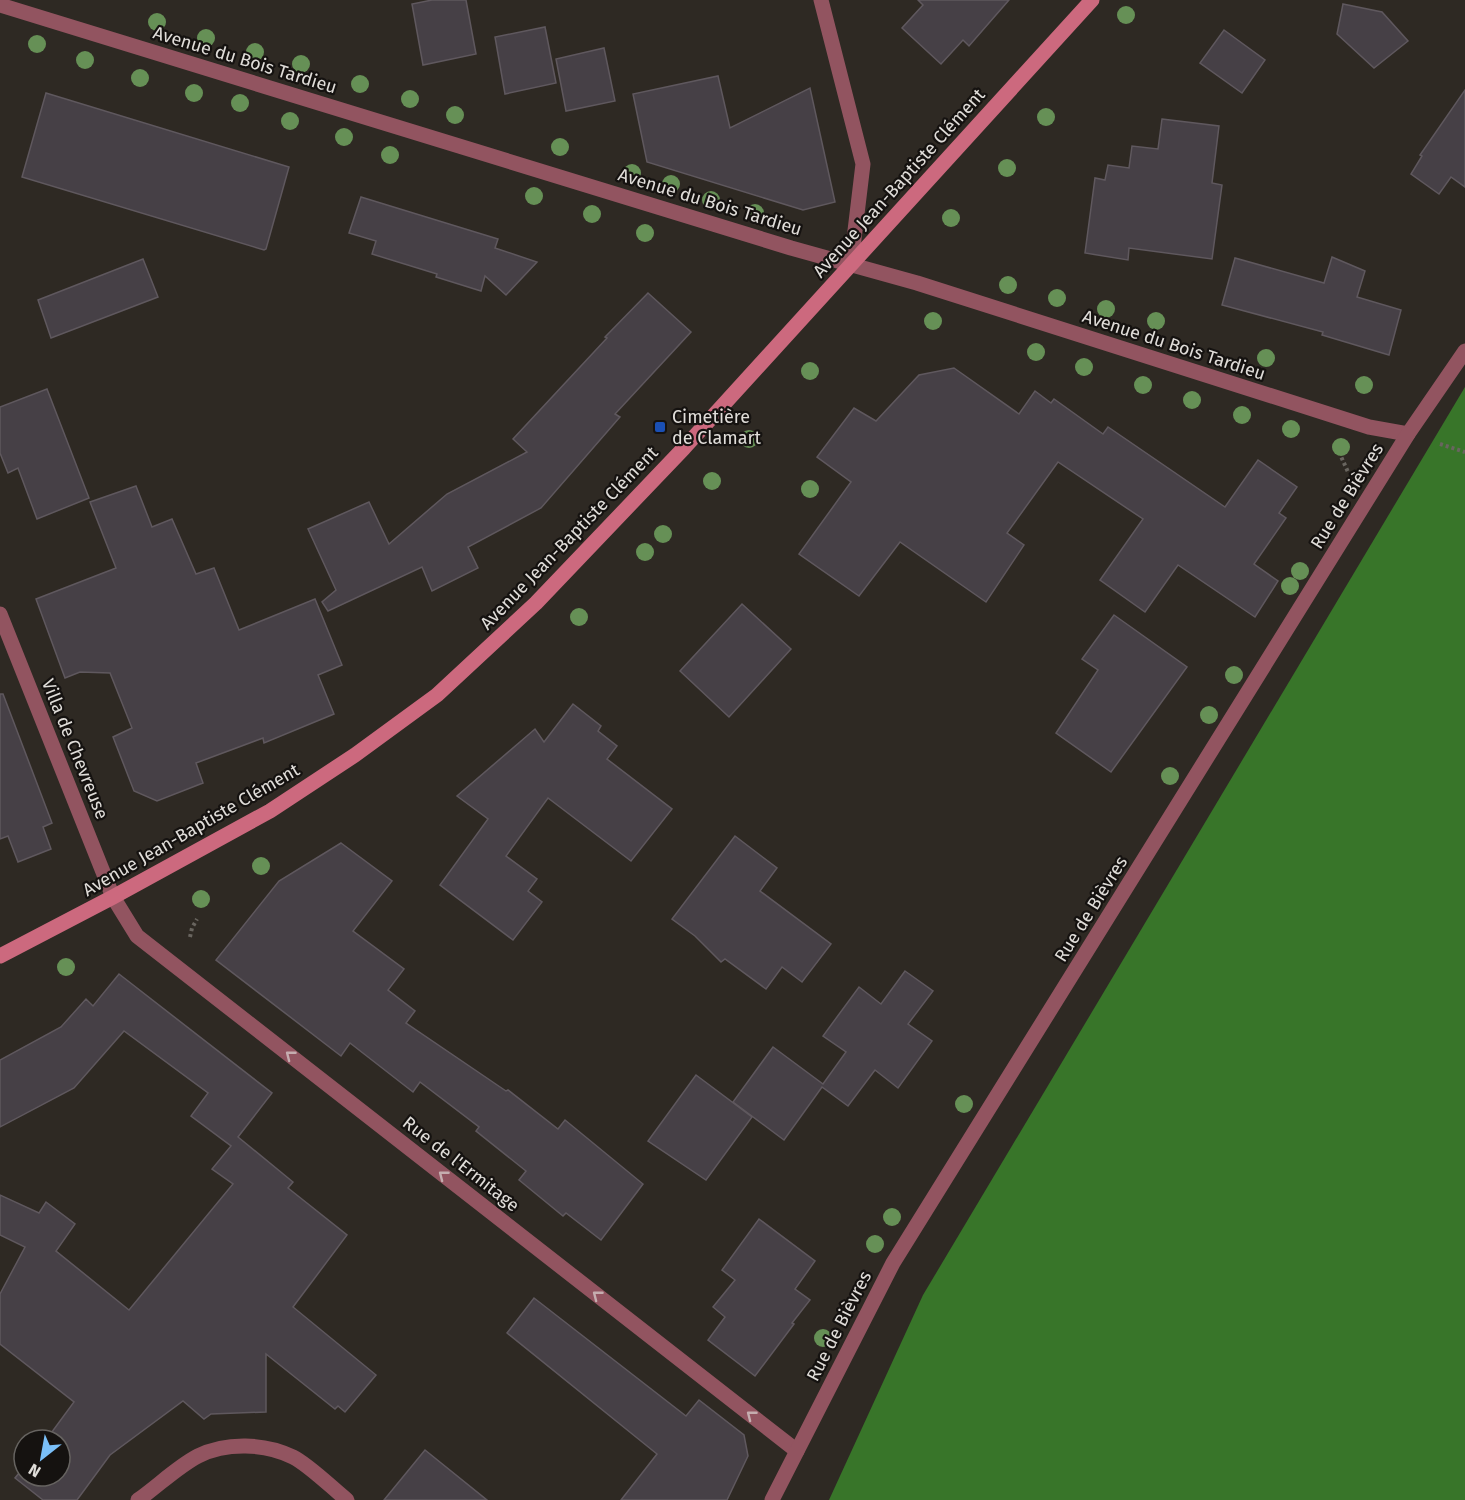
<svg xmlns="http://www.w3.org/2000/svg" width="1465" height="1500" font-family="'Fira Sans',sans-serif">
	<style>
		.forest { fill: #387529 }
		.building { fill: #464046; stroke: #5f585e; stroke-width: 1.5 }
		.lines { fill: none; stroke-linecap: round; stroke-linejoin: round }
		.path { stroke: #69655f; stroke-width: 4; stroke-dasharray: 3 3; stroke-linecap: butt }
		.street { stroke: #925460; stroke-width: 15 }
		.secondary { stroke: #cc697e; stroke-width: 15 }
		.tree { fill: #669056 }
		.oneway { stroke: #c5adaf }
		.transit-dot { fill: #1a4fb4; stroke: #151210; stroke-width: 2 }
		.labels { text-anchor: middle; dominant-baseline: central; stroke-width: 4.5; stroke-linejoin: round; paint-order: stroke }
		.street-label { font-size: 18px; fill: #e0ddd9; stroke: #151210 }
		.poi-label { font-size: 18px; fill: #e0ddd9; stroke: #151210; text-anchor: start }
	</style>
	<rect width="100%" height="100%" fill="#2e2923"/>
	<path class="forest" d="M1465 387V1500H829L923 1295Z"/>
	<g class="building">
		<path d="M432 0H466L476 54 423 65 412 4Z"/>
		<path d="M918 0H1009L969 46 963 40 941 64 902 28 923 5Z"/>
		<path d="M1343 4 1382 12 1408 41 1374 68 1337 34Z"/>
		<path d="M545 27 556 83 505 94 495 37Z"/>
		<path d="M1224 30 1265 60 1242 93 1200 63Z"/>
		<path d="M604 48 615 101 566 111 556 59Z"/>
		<path d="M718 76 730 128 810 88 835 202 803 210 647 162 633 94Z"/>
		<path d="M1465 90V187L1451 177 1439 194 1411 174 1422 156 1420 155Z"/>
		<path d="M46 93 289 167 266 249 264 250 22 177Z"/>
		<path d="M1162 119 1219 126 1212 183 1222 185 1212 259 1129 248 1128 260 1085 253 1095 178 1105 180 1108 165 1129 168 1132 146 1158 149Z"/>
		<path d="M361 197 498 239 495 248 537 262 506 295 485 276 481 291 436 277 437 274 372 254 376 241 349 233Z"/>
		<path d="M1332 257 1365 271 1357 297 1401 310 1389 355 1322 335 1323 332 1222 305 1235 258 1324 283Z"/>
		<path d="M143 259 158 297 51 338 38 300Z"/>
		<path d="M648 293 691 332 615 414 620 417 541 508 468 547 478 568 432 591 422 567 328 611 322 602 336 590 308 529 369 502 389 544 447 494 527 452 513 439 607 338 605 337Z"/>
		<path d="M954 368 1019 414 1035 391 1051 403 1054 399 1103 434 1108 427 1225 507 1258 460 1297 487 1279 513 1286 518 1254 564 1278 581 1255 617 1178 565 1145 612 1100 580 1143 519 1058 462 1007 533 1024 545 986 602 900 542 859 596 799 554 851 482 817 457 854 408 876 421 919 375Z"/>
		<path d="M47 389 89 498 37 519 18 468 8 473 0 453V407Z"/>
		<path d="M136 486 152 527 172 519 196 574 214 568 239 630 315 599 342 665 318 675 334 714 264 743 263 738 196 763 203 783 157 801 134 791 113 737 132 728 110 673 80 672 65 678 36 599 116 568 90 502Z"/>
		<path d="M742 604 791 649 729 717 680 671Z"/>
		<path d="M1114 615 1187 667 1111 772 1056 733 1098 670 1082 659Z"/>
		<path d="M0 694H3L52 823 43 827 51 849 18 862 8 836 0 839Z"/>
		<path d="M573 704 601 726 598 731 617 746 607 759 672 809 631 861 548 798 506 856 537 879 528 891 542 902 513 940 440 885 488 819 457 796 535 729 544 742Z"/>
		<path d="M735 836 777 868 760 891 831 944 802 982 782 967 766 989 725 959 721 962 695 936 672 919Z"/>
		<path d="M341 843 392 881 353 931 404 969 388 990 415 1011 406 1023 506 1091 508 1090 558 1129 565 1120 643 1184 601 1240 566 1213 563 1216 519 1180 526 1171 476 1131 479 1127 420 1082 413 1092 350 1043 341 1056 216 960 279 881Z"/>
		<path d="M905 971 933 991 908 1024 932 1041 898 1088 875 1070 848 1106 822 1087 784 1140 733 1102 773 1047 823 1084 846 1052 823 1036 859 987 881 1004Z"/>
		<path d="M119 974 272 1093 238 1137 293 1182 288 1188 347 1235 293 1307 376 1375 345 1412 338 1406 335 1409 266 1354V1412L211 1414 204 1419 183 1401 110 1455 77 1500H43L15 1478 24 1467V1476H60V1440H46L74 1402 0 1344V1294L25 1247 0 1235V1195L39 1213 46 1202 75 1224 56 1251 129 1310 233 1184 212 1169 231 1146 191 1116 208 1093 124 1031 74 1088 0 1127V1060L61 1027 86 999 93 1006Z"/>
		<path d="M696 1075 752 1117 706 1180 648 1141Z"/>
		<path d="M759 1219 815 1261 795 1289 810 1300 792 1323 794 1324 755 1376 708 1340 725 1317 713 1307 735 1280 722 1270Z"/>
		<path d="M534 1298 686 1416 699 1400 744 1435 748 1456 727 1500H621L657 1454 507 1333Z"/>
		<path d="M425 1450 487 1500H384Z"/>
	</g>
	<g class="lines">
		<g class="path">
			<path d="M1440 444 1465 452"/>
			<path d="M1339 452 1348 472"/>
			<path d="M190 937 192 928 197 919"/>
		</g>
		<g class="street">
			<path d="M821 0 863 164 851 264"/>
			<path d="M0 5 791 248 917 283 1369 427 1408 434"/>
			<path d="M0 614 113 897 137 936 797 1451"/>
			<path d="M138 1500C158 1486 177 1467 198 1456 226 1442 265 1443 293 1457 309 1465 332 1488 347 1500"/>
			<path d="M772 1500 893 1263 1408 434 1465 351"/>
		</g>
		<path class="secondary" d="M0 956 113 897 270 811 355 755 437 695 536 603 684 448 1092 0"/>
	</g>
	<g class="tree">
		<circle cx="1126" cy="15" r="9"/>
		<circle cx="157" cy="22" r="9"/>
		<circle cx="206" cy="38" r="9"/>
		<circle cx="37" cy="44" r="9"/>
		<circle cx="255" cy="52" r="9"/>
		<circle cx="85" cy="60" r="9"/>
		<circle cx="301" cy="64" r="9"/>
		<circle cx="140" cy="78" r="9"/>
		<circle cx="360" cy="84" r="9"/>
		<circle cx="194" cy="93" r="9"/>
		<circle cx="410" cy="99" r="9"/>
		<circle cx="240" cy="103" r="9"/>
		<circle cx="455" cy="115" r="9"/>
		<circle cx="1046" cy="117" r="9"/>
		<circle cx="290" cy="121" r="9"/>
		<circle cx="344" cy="137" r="9"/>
		<circle cx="560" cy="147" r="9"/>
		<circle cx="390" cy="155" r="9"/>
		<circle cx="1007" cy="168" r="9"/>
		<circle cx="632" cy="173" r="9"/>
		<circle cx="671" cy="184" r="9"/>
		<circle cx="534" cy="196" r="9"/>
		<circle cx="711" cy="200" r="9"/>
		<circle cx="755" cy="213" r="9"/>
		<circle cx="592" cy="214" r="9"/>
		<circle cx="951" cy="218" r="9"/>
		<circle cx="645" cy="233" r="9"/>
		<circle cx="1008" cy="285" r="9"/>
		<circle cx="1057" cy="298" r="9"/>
		<circle cx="1106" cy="309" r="9"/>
		<circle cx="933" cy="321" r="9"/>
		<circle cx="1156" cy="321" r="9"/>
		<circle cx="1036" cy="352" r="9"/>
		<circle cx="1266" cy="358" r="9"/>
		<circle cx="1084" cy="367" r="9"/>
		<circle cx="810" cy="371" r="9"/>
		<circle cx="1143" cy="385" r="9"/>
		<circle cx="1364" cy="385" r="9"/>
		<circle cx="1192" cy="400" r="9"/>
		<circle cx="1242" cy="415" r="9"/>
		<circle cx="1291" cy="429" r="9"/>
		<circle cx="749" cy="439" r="9"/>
		<circle cx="1341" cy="447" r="9"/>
		<circle cx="712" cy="481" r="9"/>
		<circle cx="810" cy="489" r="9"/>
		<circle cx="663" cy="534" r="9"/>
		<circle cx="645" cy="552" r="9"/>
		<circle cx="1300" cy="571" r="9"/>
		<circle cx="1290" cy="586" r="9"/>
		<circle cx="579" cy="617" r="9"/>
		<circle cx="1234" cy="675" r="9"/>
		<circle cx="1209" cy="715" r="9"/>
		<circle cx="1170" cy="776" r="9"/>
		<circle cx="261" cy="866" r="9"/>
		<circle cx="201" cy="899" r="9"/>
		<circle cx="66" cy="967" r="9"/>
		<circle cx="964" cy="1104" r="9"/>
		<circle cx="892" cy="1217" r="9"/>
		<circle cx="875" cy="1244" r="9"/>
		<circle cx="823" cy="1338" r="9"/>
	</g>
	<defs><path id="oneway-chevron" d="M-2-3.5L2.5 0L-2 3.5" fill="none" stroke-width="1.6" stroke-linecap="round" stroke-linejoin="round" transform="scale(1.5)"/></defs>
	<g class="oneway">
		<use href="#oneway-chevron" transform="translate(290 1055) rotate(-142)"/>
		<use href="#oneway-chevron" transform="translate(443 1175) rotate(-142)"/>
		<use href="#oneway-chevron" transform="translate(597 1295) rotate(-142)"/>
		<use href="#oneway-chevron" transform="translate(751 1415) rotate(-142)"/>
	</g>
	<rect class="transit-dot" x="654" y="421" width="12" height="12" rx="3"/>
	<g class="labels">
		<g class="street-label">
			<text transform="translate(245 60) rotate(17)">Avenue du Bois Tardieu</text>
			<text transform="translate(899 183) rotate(-48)">Avenue Jean-Baptiste Clément</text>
			<text transform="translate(710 202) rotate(17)">Avenue du Bois Tardieu</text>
			<text transform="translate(1174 345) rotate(18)">Avenue du Bois Tardieu</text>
			<text transform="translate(1347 496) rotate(-58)">Rue de Bièvres</text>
			<text transform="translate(569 538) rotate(-46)">Avenue Jean-Baptiste Clément</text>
			<text transform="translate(75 749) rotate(68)">Villa de Chevreuse</text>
			<text transform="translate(191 830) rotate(-30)">Avenue Jean-Baptiste Clément</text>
			<text transform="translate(1091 909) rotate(-58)">Rue de Bièvres</text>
			<text transform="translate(461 1164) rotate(38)">Rue de l'Ermitage</text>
			<text transform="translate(839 1326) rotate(-63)">Rue de Bièvres</text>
		</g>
		<g class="poi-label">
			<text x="672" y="417">Cimetière<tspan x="672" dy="21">de Clamart</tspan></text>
		</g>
	</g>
	<g transform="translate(42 1458) rotate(211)"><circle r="28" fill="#151210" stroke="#666360" stroke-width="1.5"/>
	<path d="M0-4.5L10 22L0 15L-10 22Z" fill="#7abff8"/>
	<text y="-9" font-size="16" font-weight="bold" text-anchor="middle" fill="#e0ddd9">N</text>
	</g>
</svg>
